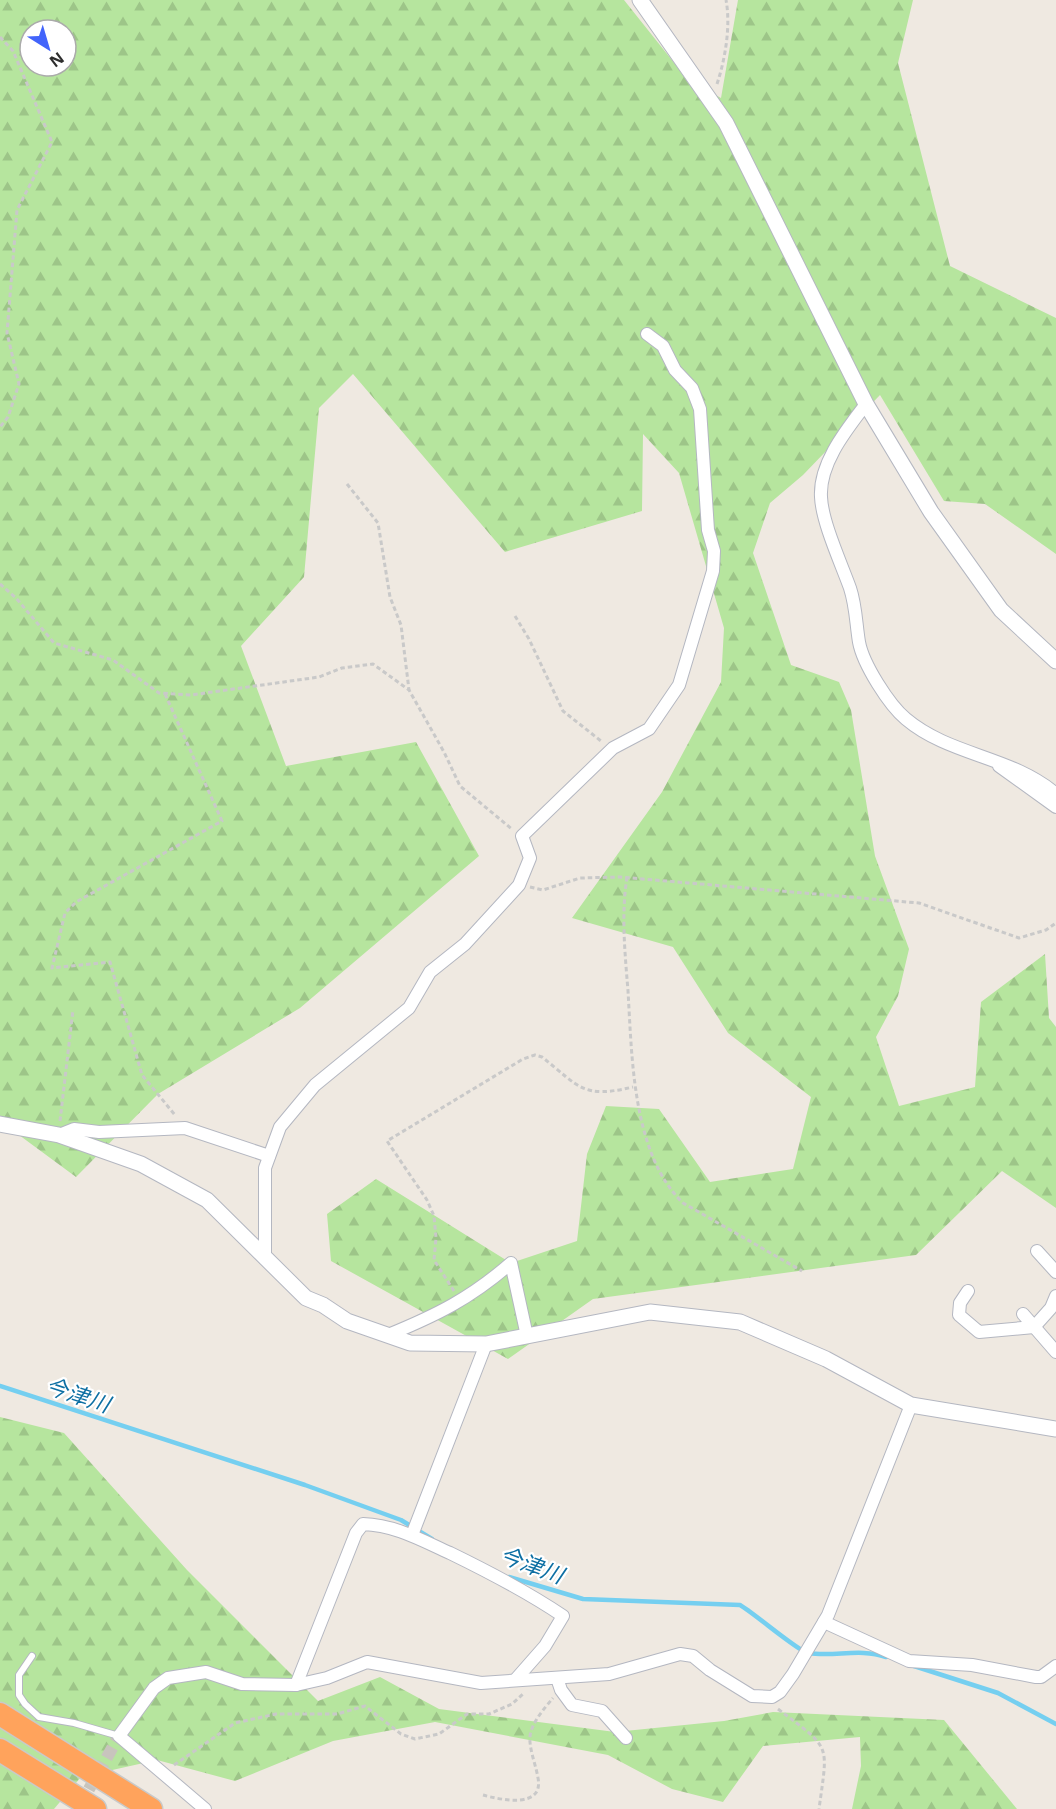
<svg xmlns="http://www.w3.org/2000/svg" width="1056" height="1809" font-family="'Open Sans','Noto Sans JP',sans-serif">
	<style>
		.forest { fill: url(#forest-firs); fill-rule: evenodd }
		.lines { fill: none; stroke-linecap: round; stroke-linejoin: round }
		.stream { stroke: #75cff0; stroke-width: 4.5 }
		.minor-tunnel { stroke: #c8c4bd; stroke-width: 12; stroke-dasharray: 12 6; stroke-linecap: butt }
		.service-casing { stroke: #b4b7c1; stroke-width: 8 }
		.minor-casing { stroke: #b4b7c1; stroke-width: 14 }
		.tertiary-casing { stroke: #b4b7c1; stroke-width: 17 }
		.motorway-casing { stroke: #c9c9c9; stroke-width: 25 }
		.path { stroke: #c9c9c9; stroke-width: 3; stroke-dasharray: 4.5 3; stroke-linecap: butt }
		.service { stroke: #fff; stroke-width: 6 }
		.minor { stroke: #fff; stroke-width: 12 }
		.tertiary { stroke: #fff; stroke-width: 15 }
		.motorway { stroke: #ffa35c; stroke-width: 22 }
		.labels { text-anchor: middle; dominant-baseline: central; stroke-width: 4.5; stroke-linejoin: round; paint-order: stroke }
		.water-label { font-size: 22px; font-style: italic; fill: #0d6fa3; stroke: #fff }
	</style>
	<defs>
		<pattern id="forest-firs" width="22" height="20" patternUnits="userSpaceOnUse" patternTransform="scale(1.5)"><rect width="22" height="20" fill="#b6e59e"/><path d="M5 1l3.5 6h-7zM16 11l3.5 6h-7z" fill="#9dc588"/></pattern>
	</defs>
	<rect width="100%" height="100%" fill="#efe9e1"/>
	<g class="forest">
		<path d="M0 0H624L687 79 721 98 738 0H913L898 63 950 266 1056 318V554L985 504 944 501 880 395 803 475 770 503 753 553 791 665 839 682 851 710 875 856 909 949 898 996 876 1037 899 1106 975 1087 981 1002 1045 954 1049 1018 1056 1027V1208L1002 1171 916 1255 593 1299 508 1359 331 1261 327 1214 376 1179 511 1263 577 1241 587 1154 606 1106 659 1109 710 1182 793 1169 811 1097 728 1033 673 947 572 918 662 792 721 682 724 628 679 473 643 434 642 511 505 552 353 374 319 408 304 577 241 646 286 766 416 742 479 856 300 1008 158 1094 76 1177 0 1121ZM30 30H66V66H30Z"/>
		<path d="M0 1417 64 1433 187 1570 318 1701 380 1677 439 1709 615 1732 724 1721 773 1712 944 1720 1017 1809H852L861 1766 860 1737 763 1746 723 1802 672 1789 608 1755 435 1722 333 1741 235 1781 157 1760 81 1777 54 1809H0Z"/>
	</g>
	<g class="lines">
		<g class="stream">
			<path d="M0 1386 305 1485 401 1520 432 1539"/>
			<path d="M509 1577 583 1599 740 1605C754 1613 799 1652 808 1653 835 1657 860 1648 886 1657"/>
			<path d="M914 1666 998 1693 1056 1724"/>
		</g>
		<path class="minor-tunnel" d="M80 1805 119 1736"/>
		<g class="service-casing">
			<path id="service" d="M32 1656 19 1675V1695L25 1704 39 1717 74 1723 119 1736"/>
		</g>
		<g class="minor-casing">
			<g id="minor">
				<path d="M866 404C847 429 819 463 821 497 822 522 841 563 850 588 856 606 856 624 859 642 863 664 889 705 906 719 950 756 1012 756 1056 794"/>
				<path d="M999 766 1056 807"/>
				<path d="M59 1135 74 1129 99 1132 185 1128 269 1156"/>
				<path d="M1037 1251 1056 1272"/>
				<path d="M265 1259V1168L280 1127 315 1085 409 1008 430 972 465 944 519 885 530 858 522 836 613 748 649 729 679 685 713 571 714 551 708 530 700 409 692 388 675 370 663 346 647 334"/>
				<path d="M968 1291 960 1303 959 1315 979 1332 1034 1327 1051 1308 1056 1296"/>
				<path d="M1023 1314 1056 1352"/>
				<path d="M388 1335C437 1315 471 1298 511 1263L527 1336"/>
				<path d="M412 1535 486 1344"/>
				<path d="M824 1622 909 1661 972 1665 1036 1677H1041L1056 1666"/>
				<path d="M557 1678 561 1690 572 1705 602 1711 626 1738"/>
				<path d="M296 1685 356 1533 363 1524C395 1525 421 1540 450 1553 489 1572 526 1591 563 1616L545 1646 516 1679"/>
				<path d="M205 1809 119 1736 154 1688 168 1678 206 1672 242 1684 296 1685 327 1678 367 1662 481 1683 609 1674 680 1654 693 1656 710 1670 752 1696 772 1697 780 1692 793 1674 828 1615 911 1405"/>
			</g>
		</g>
		<g class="tertiary-casing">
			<g id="tertiary">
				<path d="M640 0 726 123 866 404 931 512 1001 610 1056 661"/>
				<path d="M0 1124 59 1135 141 1164 207 1200 306 1298 323 1305 347 1321 410 1343 486 1344 650 1312 740 1322 826 1359 911 1405 1056 1429"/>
			</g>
		</g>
		<g class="motorway-casing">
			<g id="motorway">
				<path d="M0 1714 151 1809"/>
				<path d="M0 1750 95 1809"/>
			</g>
		</g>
		<g class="path">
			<path d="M0 37 13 51 52 142 17 210 7 333 19 384 8 417 0 427"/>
			<path d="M717 84C725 60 731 26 726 0"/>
			<path d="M347 484 378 523 390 597 401 625 409 690"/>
			<path d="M0 584 16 598 54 643 113 660 159 693 191 695 319 677 342 668 373 664 409 690 444 752 460 786 513 830"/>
			<path d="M515 616 529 639 563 711 601 741"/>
			<path d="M165 694 222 821 76 902 65 913 52 968 110 962 142 1075 175 1115"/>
			<path d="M627 877C621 915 625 953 628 991 632 1056 632 1154 683 1203L802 1271"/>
			<path d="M530 887 543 890 580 878 620 877 919 903 1019 938 1046 930 1056 923"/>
			<path d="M60 1121 73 1010"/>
			<path d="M454 1291 434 1260 436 1238 434 1216 427 1200 387 1141 523 1059 535 1055 542 1057C580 1087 582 1099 633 1087"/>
			<path d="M778 1709C832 1750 828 1742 819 1809"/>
			<path d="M174 1765 235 1723 276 1714H337L365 1706 401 1734 415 1739 439 1734 467 1714H489L512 1704 524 1693"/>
			<path d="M483 1795C501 1800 544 1809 538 1778 536 1766 531 1754 530 1742 528 1726 544 1709 553 1698"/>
		</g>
		<use href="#service" class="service"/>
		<use href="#minor" class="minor"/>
		<use href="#tertiary" class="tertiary"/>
		<use href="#motorway" class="motorway"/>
	</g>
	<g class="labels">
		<g class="water-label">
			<text transform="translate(78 1394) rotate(18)">今津川</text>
			<text transform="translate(532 1564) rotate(20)">今津川</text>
		</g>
	</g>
	<g transform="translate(48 48) rotate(143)"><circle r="28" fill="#ffffff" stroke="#ababab" stroke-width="1.5"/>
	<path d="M0-4.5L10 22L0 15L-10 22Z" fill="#4264fb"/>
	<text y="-9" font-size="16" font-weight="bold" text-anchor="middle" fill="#2e2e2e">N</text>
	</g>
</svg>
